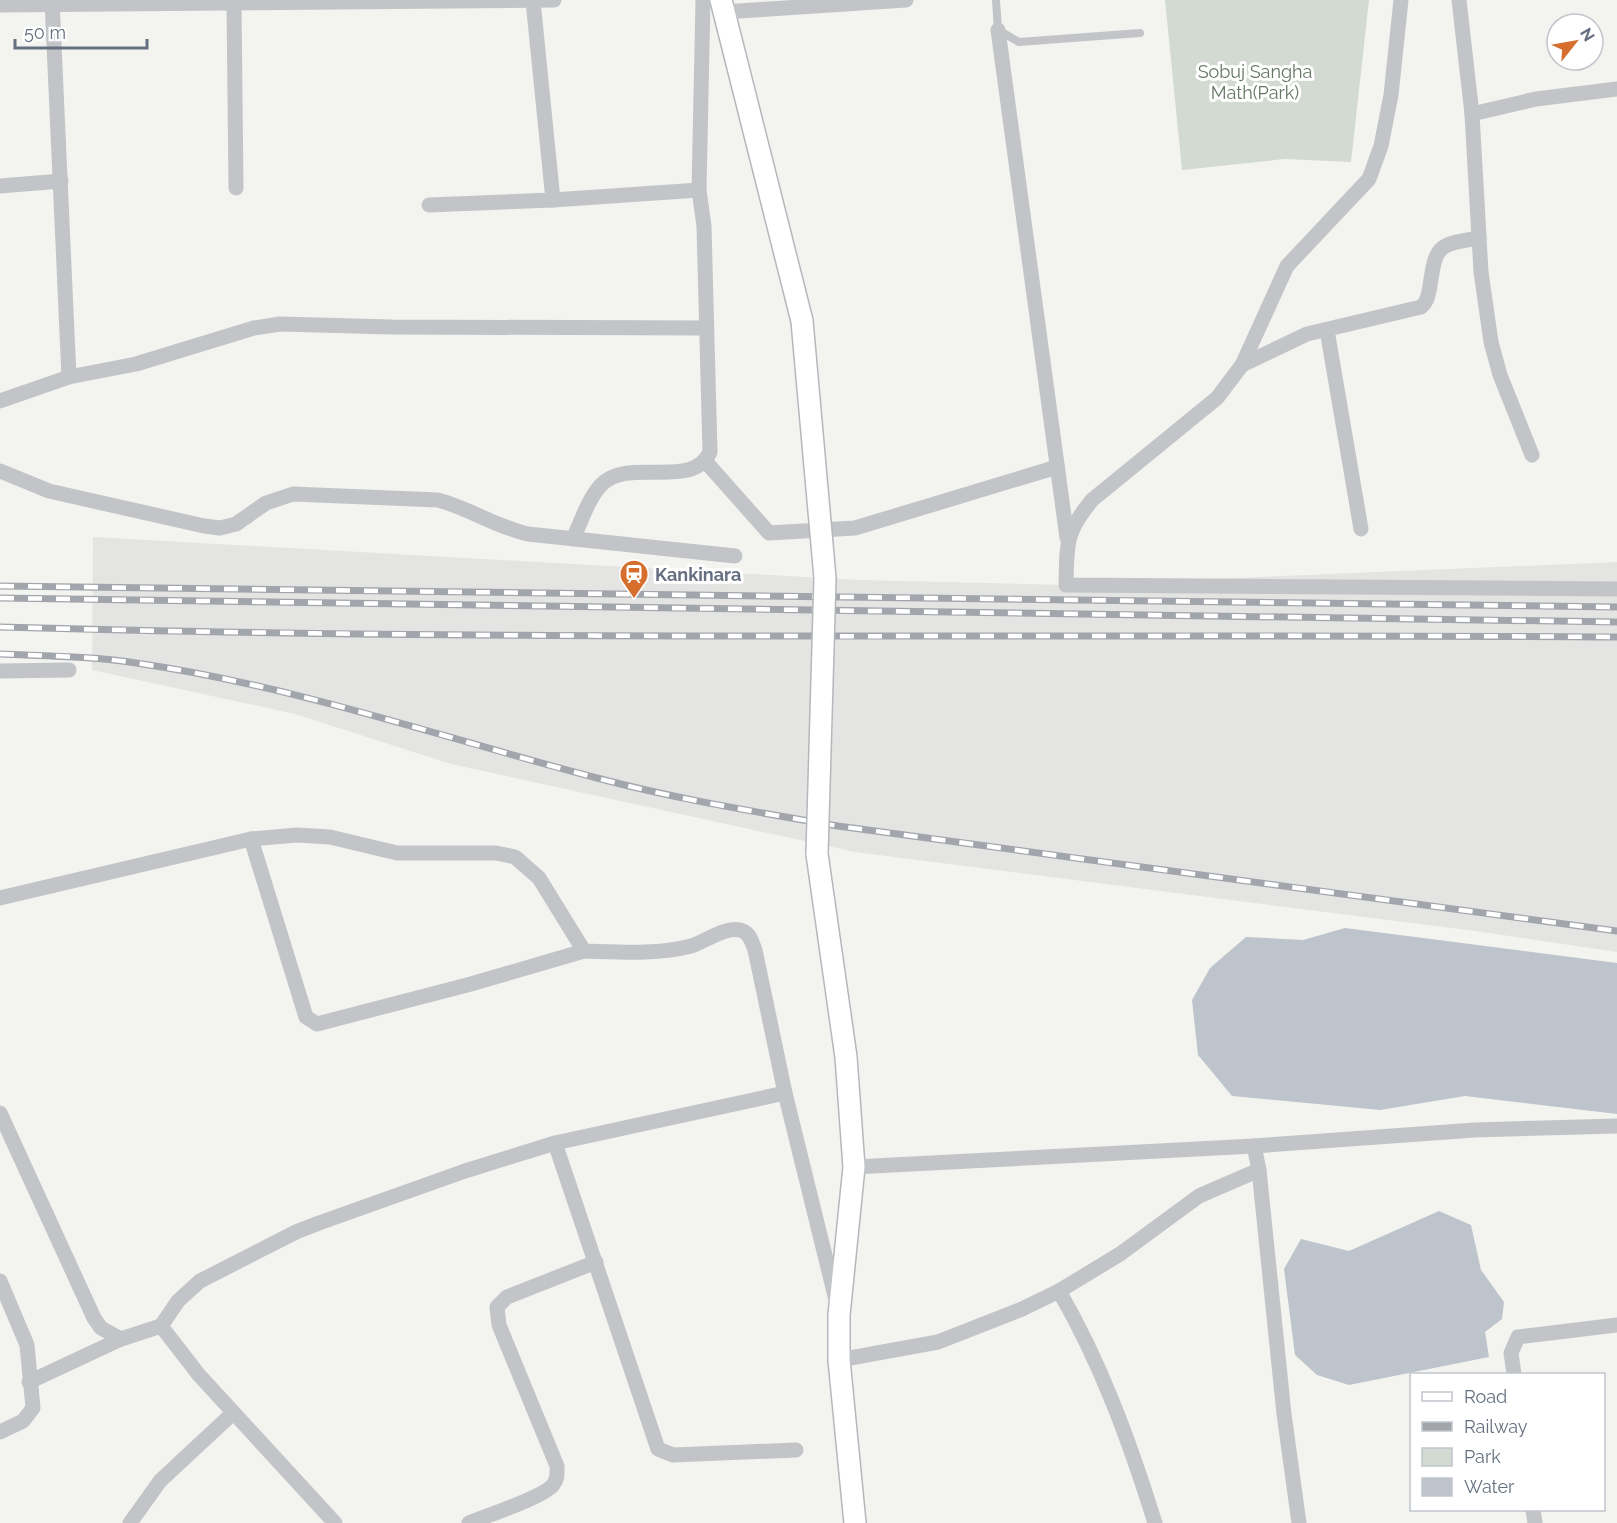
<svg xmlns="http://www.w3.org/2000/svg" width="1617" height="1523" font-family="Raleway,sans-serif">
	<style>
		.built { fill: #e4e4e3 }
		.green { fill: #d3dad1 }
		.water { fill: #bdc4cb }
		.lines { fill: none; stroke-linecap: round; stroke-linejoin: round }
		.secondary-casing { stroke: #b4b7bc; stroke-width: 24 }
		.lane { stroke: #c2c4c8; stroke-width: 8 }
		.street { stroke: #c2c4c8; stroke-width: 15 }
		.secondary { stroke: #fff; stroke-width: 21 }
		.rail-casing { stroke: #a2a6ac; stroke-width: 7 }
		.rail { stroke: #fff; stroke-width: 4.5; stroke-dasharray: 14; stroke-linecap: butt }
		.secondary-bridge-casing { stroke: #b4b7bc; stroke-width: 24; stroke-linecap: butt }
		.secondary-bridge { stroke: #fff; stroke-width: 21 }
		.labels { text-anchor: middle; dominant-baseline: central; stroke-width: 6; stroke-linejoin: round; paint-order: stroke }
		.park-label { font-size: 18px; fill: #647763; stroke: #fff }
		.poi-label { font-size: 18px; font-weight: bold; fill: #656f7f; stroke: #fff; text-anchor: start }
	</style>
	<rect width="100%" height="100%" fill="#f3f4f0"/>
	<path class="built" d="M93 537 859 580 1066 585 1617 562V952L1475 931 855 852 451 764 295 714 92 670Z"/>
	<path class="green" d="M1165 0H1369L1351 162 1285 159 1182 170Z"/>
	<g class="water">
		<path d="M1345 928 1617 963V1114L1465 1096 1380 1110 1232 1096 1198 1055 1192 1000 1210 968 1246 937 1303 940Z"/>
		<path d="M1439 1211 1471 1225 1481 1270 1504 1302 1502 1319 1485 1332 1489 1357 1349 1385 1317 1375 1295 1355 1284 1269 1301 1239 1349 1251Z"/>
	</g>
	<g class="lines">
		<g class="secondary-casing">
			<g id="secondary">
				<path d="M721 0 802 321"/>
				<path d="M817 854 846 1057 854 1167 839 1315V1360L855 1523"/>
			</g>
		</g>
		<path class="lane" d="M996 0 998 30 1019 42 1140 33"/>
		<g class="street">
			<path d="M52 0 69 377"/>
			<path d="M1401 0 1391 95 1381 146 1369 179 1287 266 1242 365 1217 398 1092 500C1065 533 1067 543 1066 585L1617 589"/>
			<path d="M1459 0 1472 114 1481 272 1491 342 1500 375 1532 455"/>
			<path d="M234 4 236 188"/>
			<path d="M0 5 554 0"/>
			<path d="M724 12 906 0"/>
			<path d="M998 30 1067 538"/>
			<path d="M1472 114 1536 99 1617 89"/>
			<path d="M0 186 61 181"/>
			<path d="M699 190 703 0"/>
			<path d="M553 200 699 190 704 226 710 452C692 491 629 456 601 485 588 499 581 522 573 539"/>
			<path d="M429 205 553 200 533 1"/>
			<path d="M1327 330 1361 529"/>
			<path d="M1242 365 1307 334 1421 307C1428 301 1428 295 1430 286 1436 244 1438 245 1479 238"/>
			<path d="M0 401 69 377 136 364 254 328 280 324 392 327 706 328"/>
			<path d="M706 462 769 533 855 528 1057 467"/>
			<path d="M0 471 49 491 204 526 220 528 236 524 266 503 293 494 438 500C469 508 496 527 528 534L735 556"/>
			<path d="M0 671 69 670"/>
			<path d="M251 839 306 1017 317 1024 471 984 584 951"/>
			<path d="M0 898 251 839 297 835 330 837 397 853H496L515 857 539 878 584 951C619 952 656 955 691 946 705 942 728 924 743 931 751 935 752 943 755 950L785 1093 836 1300"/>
			<path d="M0 1113 94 1318 101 1328 121 1339 161 1326"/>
			<path d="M555 1143 658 1449 673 1455 796 1450"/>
			<path d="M854 1167 1254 1146 1475 1130 1617 1126"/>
			<path d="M1259 1170 1284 1414 1299 1523"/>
			<path d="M0 1281 27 1345 33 1408 23 1421 0 1432"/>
			<path d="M1059 1291C1101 1363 1130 1443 1155 1523"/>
			<path d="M839 1360 938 1342 1022 1309 1059 1291 1120 1254 1199 1196 1259 1170 1254 1146"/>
			<path d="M1514 1374 1511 1353 1518 1337 1617 1325"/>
			<path d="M29 1382 121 1339"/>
			<path d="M1533 1510 1535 1523"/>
			<path d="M130 1523 160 1481 233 1413"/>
			<path d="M335 1523 199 1375 161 1326 178 1301 200 1281 296 1232 319 1223 465 1171 555 1143 785 1093"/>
			<path d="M469 1523C488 1515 542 1498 553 1485 558 1479 557 1473 557 1466L499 1325 497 1307 507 1297 596 1262"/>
		</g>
		<use href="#secondary" class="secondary"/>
		<g class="rail-casing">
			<g id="rail">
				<path d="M0 586 1617 607"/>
				<path d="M0 598 1617 622"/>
				<path d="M0 627C539 642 1078 633 1617 637"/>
				<path d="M0 654C45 656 91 656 136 663 295 686 443 738 597 778 676 799 757 812 838 826L1617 931"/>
			</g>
		</g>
		<use href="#rail" class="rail"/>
		<g class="secondary-bridge-casing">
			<path id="secondary-bridge" d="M802 321 825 578 817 854"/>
		</g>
		<use href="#secondary-bridge" class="secondary-bridge"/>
	</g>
	<defs>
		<g id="station-pin" transform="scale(1.5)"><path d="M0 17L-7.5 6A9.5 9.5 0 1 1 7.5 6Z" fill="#d66e2d" stroke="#fff"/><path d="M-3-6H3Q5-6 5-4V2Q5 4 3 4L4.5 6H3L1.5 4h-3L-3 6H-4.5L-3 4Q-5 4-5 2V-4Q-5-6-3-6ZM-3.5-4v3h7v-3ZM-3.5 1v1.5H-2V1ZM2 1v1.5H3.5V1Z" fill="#fff"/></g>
	</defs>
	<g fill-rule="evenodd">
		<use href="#station-pin" x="634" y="574"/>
	</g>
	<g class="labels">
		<g class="park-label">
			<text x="1255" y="71">Sobuj Sangha<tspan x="1255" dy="21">Math(Park)</tspan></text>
		</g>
		<g class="poi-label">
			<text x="655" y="574">Kankinara</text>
		</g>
	</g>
	<rect x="1410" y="1373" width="195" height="138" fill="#ffffff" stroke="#c1c5cc" stroke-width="1.5"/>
	<rect x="1422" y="1392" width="30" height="9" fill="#ffffff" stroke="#c1c5cc" stroke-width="1.5"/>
	<text x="1464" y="1403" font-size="18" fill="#656f7f">Road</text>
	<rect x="1422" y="1422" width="30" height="9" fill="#a2a6ac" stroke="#c1c5cc" stroke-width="1.5"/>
	<text x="1464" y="1433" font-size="18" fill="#656f7f">Railway</text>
	<rect x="1422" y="1448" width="30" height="18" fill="#d3dad1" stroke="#c1c5cc" stroke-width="1.5"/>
	<text x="1464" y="1463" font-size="18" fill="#656f7f">Park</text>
	<rect x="1422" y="1478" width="30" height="18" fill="#bdc4cb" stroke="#c1c5cc" stroke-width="1.5"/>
	<text x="1464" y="1493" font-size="18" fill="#656f7f">Water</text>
	<g transform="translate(1575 42) rotate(59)"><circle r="28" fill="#ffffff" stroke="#c1c5cc" stroke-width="1.5"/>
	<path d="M0-4.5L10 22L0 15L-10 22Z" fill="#d66e2d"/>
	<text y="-9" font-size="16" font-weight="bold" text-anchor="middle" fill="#656f7f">N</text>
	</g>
	<path d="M15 39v9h132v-9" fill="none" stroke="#656f7f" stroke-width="3"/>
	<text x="24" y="39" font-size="18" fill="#656f7f" stroke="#ffffff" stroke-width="4.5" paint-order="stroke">50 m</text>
</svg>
